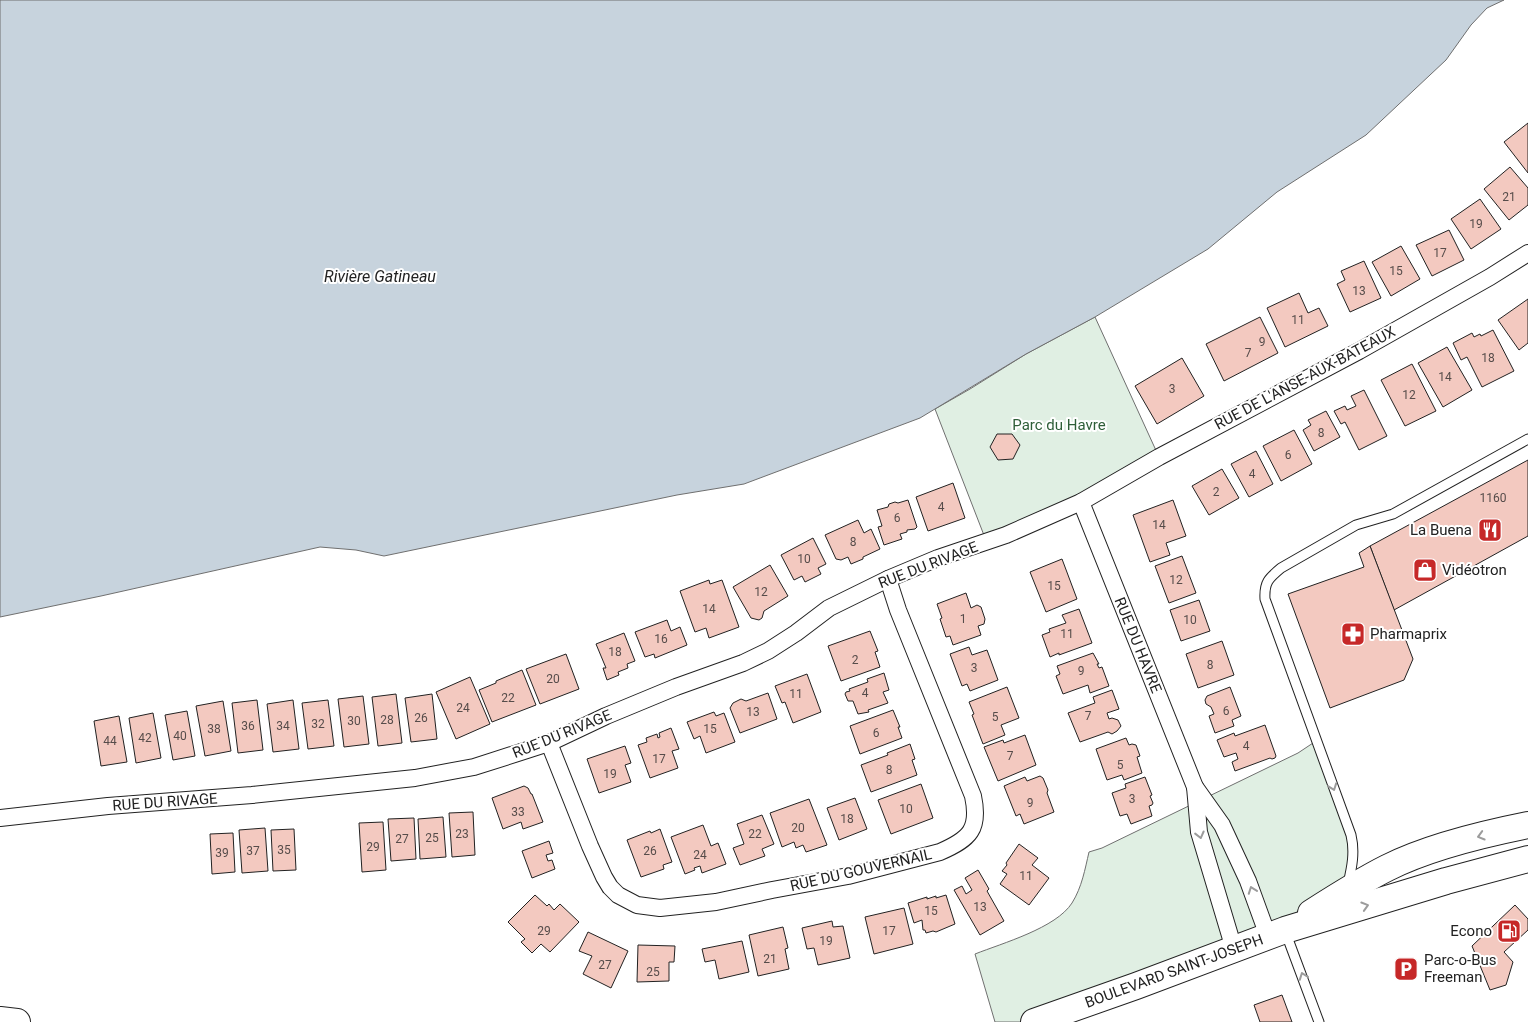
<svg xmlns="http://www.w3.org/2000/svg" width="1528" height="1022" font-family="Roboto,sans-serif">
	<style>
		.green { fill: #e0efe3; stroke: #6f6f6f }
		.water { fill: #c7d3dd; stroke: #6f6f6f }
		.building { fill: #f3c9c0; stroke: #222 }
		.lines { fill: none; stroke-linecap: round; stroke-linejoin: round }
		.service-casing { stroke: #222; stroke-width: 11 }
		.minor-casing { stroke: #222; stroke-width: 18 }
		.primary-casing { stroke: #222; stroke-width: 28 }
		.service { stroke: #fff; stroke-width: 9 }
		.minor { stroke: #fff; stroke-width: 16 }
		.primary { stroke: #fff; stroke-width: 26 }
		.oneway { stroke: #9c9c9c }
		.labels { text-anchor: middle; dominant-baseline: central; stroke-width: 4; stroke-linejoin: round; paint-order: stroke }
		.number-label { font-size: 12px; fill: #564c4a }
		.street-label { font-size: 15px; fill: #222; stroke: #fff }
		.park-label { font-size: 15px; fill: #2f5e38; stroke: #fff }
		.poi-label { font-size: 15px; fill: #222; stroke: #fff; text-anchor: start }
		.water-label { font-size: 16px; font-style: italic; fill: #222; stroke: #fff }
	</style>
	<rect width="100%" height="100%" fill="#fff"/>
	<g class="green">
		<path d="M1095 317 1159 457 987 543 935 409 970 389 1026 354Z"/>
		<path d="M1316 741 1351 836 1346 891 1285 930 1034 1022H995L975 954C1003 943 1056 928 1072 903 1082 887 1085 869 1089 852L1102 848 1298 753Z"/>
	</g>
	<path class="water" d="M0 0H1504L1487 8 1471 25 1446 60 1366 135 1277 192 1208 249 1095 317 1026 354 920 418 744 484 677 495 384 556 356 550 320 547 101 596 0 617Z"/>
	<g class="building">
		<path d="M1528 123V173L1504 142Z"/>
		<path d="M1510 167 1528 188V205L1509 220 1484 189Z"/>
		<path d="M1480 199 1501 229 1471 249 1451 219Z"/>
		<path d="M1449 230 1464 260 1432 276 1416 245Z"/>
		<path d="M1401 246 1420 279 1391 296 1372 262Z"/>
		<path d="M1364 261 1381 298 1350 312 1337 284 1345 280 1341 271Z"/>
		<path d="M1299 293 1308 313 1319 308 1328 326 1285 347 1267 308Z"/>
		<path d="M1528 299V343L1519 350 1498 320Z"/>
		<path d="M1260 317 1278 353 1224 381 1206 344Z"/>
		<path d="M1493 330 1514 371 1482 387 1467 357 1461 360 1453 343 1472 333 1474 337 1480 334 1481 336Z"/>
		<path d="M1447 347 1472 390 1443 407 1418 363Z"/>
		<path d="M1182 358 1204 396 1157 424 1135 386Z"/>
		<path d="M1412 364 1436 411 1405 426 1381 380Z"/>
		<path d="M1364 390 1387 436 1359 450 1345 422 1341 424 1334 411 1345 406 1347 410 1356 406 1351 396Z"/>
		<path d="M1326 411 1340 437 1314 451 1303 430 1311 425 1308 420Z"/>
		<path d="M1294 430 1312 464 1281 481 1263 446Z"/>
		<path d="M997 434H1012L1020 445 1013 459 998 460 990 447Z"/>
		<path d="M1256 451 1273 484 1249 497 1231 464Z"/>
		<path d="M1528 460V536L1394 610 1370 546Z"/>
		<path d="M1222 469 1239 498 1209 515 1192 486Z"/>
		<path d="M953 483 965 518 928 531 916 497Z"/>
		<path d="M908 500 917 527 915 529 907 530V532L900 534 902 539 884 545 878 527 882 526 877 510 888 507 889 504 895 502 898 503Z"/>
		<path d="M1173 500 1186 536 1166 543 1170 555 1150 562 1133 515Z"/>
		<path d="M858 520 864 533 871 529 880 549 863 557V559L851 564 848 557 841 560 836 559 825 535Z"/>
		<path d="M813 538 826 564 818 568 821 574 805 582 802 576 794 580 781 555Z"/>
		<path d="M1370 546 1413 659 1404 680 1330 708 1288 594 1364 567 1359 553Z"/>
		<path d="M1182 556 1196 593 1169 603 1155 566Z"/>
		<path d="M1062 559 1077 599 1046 612 1030 572Z"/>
		<path d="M770 565 788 596 764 611 762 618 759 620 751 618 733 587Z"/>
		<path d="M709 580 710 584 722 580 739 627 709 638 706 628 695 632 680 591Z"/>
		<path d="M966 593 971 608 977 605 981 607 985 619 984 624 978 626 981 635 953 645 950 636 946 637 940 619 942 618 937 604Z"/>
		<path d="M1199 600 1210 631 1181 641 1170 610Z"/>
		<path d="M1079 609 1092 643 1059 655V653L1050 657 1042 635 1050 632 1049 629 1066 623 1062 615Z"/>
		<path d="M667 620 671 631 680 627 687 645 655 658 654 654 645 657 635 632Z"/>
		<path d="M870 631 878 651 875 652 880 667 841 681 828 646Z"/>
		<path d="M624 633 635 661 627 664 628 668 618 672 619 675 607 680 603 668H606L596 644Z"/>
		<path d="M1222 641 1234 675 1198 688 1186 654Z"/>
		<path d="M969 647 972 655 987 650 998 680 970 691 967 684 962 686 950 654Z"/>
		<path d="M1093 653 1099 664H1097L1099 668 1102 667 1109 686 1090 693 1088 685 1063 694 1056 676 1060 674 1057 666Z"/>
		<path d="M566 654 579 689 540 704 526 669Z"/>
		<path d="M522 670 536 705 492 722 479 690 496 683V681Z"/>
		<path d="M884 673 889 690 883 692 888 703 868 710 869 712 858 714 853 701H848L845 694 846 692 850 691 849 689 868 682 867 679Z"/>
		<path d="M807 674 821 712 793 723 785 702 782 703 775 686Z"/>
		<path d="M470 677 490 724 456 739 436 692Z"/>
		<path d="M1007 687 1019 718 1001 725 1005 735 983 744 972 715 974 714 969 702Z"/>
		<path d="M1230 687 1241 716 1232 720 1234 726 1215 733 1209 716 1214 714 1211 707 1206 704 1205 700 1207 696Z"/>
		<path d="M1112 690 1119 709 1107 713 1109 719 1112 718 1118 720 1121 726 1117 731 1112 734 1108 732 1080 742 1068 713 1095 703 1093 697Z"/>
		<path d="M768 693 777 719 740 733 730 708 733 703 741 699 746 701Z"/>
		<path d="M396 694 402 743 378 746 372 697Z"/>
		<path d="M432 694 437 739 411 742 405 698Z"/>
		<path d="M363 696 369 744 344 747 338 699Z"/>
		<path d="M257 700 263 750 238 753 232 703Z"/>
		<path d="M293 700 299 749 273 752 267 704Z"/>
		<path d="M328 700 334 746 308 749 302 703Z"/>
		<path d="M223 701 231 751 205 756 196 706Z"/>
		<path d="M893 710 900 727H898L902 738 860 754 850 726Z"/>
		<path d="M187 711 195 756 173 760 165 715Z"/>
		<path d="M714 712 716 716 724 713 735 742 706 753 700 736 694 739 687 722Z"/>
		<path d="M153 713 161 758 136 763 129 718Z"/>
		<path d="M119 716 127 762 101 766 94 721Z"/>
		<path d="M1265 725 1276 756 1275 758 1272 759 1270 758 1235 771 1232 762 1238 759 1236 753 1224 757 1217 740 1234 733 1235 736Z"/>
		<path d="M671 728 679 749 672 751 678 768 650 778 638 745 647 742 646 738 657 734 658 738 660 737 659 733Z"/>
		<path d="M1025 735 1036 765 998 781 984 747 1003 740 1004 743Z"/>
		<path d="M1126 738 1129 745 1132 744 1136 745 1140 756 1137 757 1142 773 1124 780 1122 775 1107 780 1096 749Z"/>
		<path d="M910 744 915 759 912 760 917 775 871 792 861 765 888 755 887 753Z"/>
		<path d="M625 746 631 763 625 765 631 782 599 793 587 759Z"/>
		<path d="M1040 776 1043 778 1048 790 1047 793 1054 812 1024 824 1020 814 1016 816 1004 786 1025 777 1027 781Z"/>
		<path d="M1145 777 1152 795 1150 796 1153 803 1152 805 1149 806 1152 816 1131 824 1127 814 1120 816 1112 793 1126 788 1125 784Z"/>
		<path d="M921 784 933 818 891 834 878 800Z"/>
		<path d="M524 786 528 788 531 794H532L543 822 523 829 521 822 503 829 492 798Z"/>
		<path d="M855 798 867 829 839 840 827 808Z"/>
		<path d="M809 799 827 845 806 852 803 845 796 848 794 842 782 847 770 813Z"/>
		<path d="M473 812 475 855 452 857 449 813Z"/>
		<path d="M762 815 774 844 762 849 765 856 740 865 733 848 744 844 737 824Z"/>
		<path d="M443 817 446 857 420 859 418 819Z"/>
		<path d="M414 818 416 859 391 861 388 819Z"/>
		<path d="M383 822 386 870 362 872 359 823Z"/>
		<path d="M703 825 711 846 718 843 726 864 702 873 700 866 694 868 695 870 685 874 671 837Z"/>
		<path d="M265 828 268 871 242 873 239 830Z"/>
		<path d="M294 829 296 870 273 871 271 830Z"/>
		<path d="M660 829 672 862 663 865 664 869 641 877 627 840 650 831 651 833Z"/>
		<path d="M233 833 235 872 212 874 210 834Z"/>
		<path d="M549 841 553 853 546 855 548 861 552 860 555 869 532 878 522 851Z"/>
		<path d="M1019 844 1038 858 1032 865 1049 878 1029 905 1000 884 1007 874 1002 871 1007 865 1006 863Z"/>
		<path d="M978 870 989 889 987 891 1004 921 980 935 954 890 962 886 966 894 972 890 965 878Z"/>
		<path d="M535 895 547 906 549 904 554 910 560 904 579 922 550 952 541 944 532 953 521 942 525 939 508 922Z"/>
		<path d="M946 895 955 924 936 932 933 931 926 933 925 930H923L922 920 914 923 908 903 927 897V899L936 896V898Z"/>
		<path d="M1515 905 1528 919V930L1504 952 1513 962 1506 985 1490 990 1472 946Z"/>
		<path d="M904 908 913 944 874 954 865 917Z"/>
		<path d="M832 921 833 927 843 926 850 958 818 965 814 948 807 949 802 928Z"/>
		<path d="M783 927 788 948 785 949 789 969 758 976 749 935Z"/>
		<path d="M588 932 628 951 611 988 583 974 592 956 579 951Z"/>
		<path d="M742 941 749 972 719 979 715 960 705 962 702 949Z"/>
		<path d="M638 945 675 946 674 962H669V981L637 982Z"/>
		<path d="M1282 995 1292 1022H1260L1254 1005Z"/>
	</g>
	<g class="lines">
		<g class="service-casing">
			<g id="service">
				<path d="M1348 884C1352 867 1355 852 1351 835L1265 599C1264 582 1269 578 1281 568L1356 525 1393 514 1528 439"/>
				<path d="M1285 931 1319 1022"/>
			</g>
		</g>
		<g class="minor-casing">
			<g id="minor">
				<path d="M1081 502 1195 787 1222 825 1248 881 1268 936"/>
				<path d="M549 743 590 846 604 877 610 887 618 895 637 905 660 908 716 902 772 890 848 876 940 852C970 839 980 829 973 796L898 610 888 579"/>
				<path d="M1195 787 1199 832 1234 949"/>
				<path d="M0 818 108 806 252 795 415 778 474 767 549 743 606 716 676 687 743 663 768 651 796 633 829 608 888 579 938 558 1006 535 1081 502 1159 457 1359 351 1490 277 1528 253"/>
			</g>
		</g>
		<g class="primary-casing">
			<g id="primary">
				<path d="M1311 913C1336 897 1361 881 1387 868 1428 847 1483 834 1528 825"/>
				<path d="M0 1020 17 1022"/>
				<path d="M1034 1022 1136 986 1285 930 1446 881 1528 859"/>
			</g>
		</g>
		<use href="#service" class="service"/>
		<use href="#minor" class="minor"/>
		<use href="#primary" class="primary"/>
	</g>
	<defs><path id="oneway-chevron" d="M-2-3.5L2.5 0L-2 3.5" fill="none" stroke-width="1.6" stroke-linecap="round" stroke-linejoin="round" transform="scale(1.25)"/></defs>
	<g class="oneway">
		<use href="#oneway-chevron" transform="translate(1333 787) rotate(70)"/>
		<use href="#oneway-chevron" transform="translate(1200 835) rotate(76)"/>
		<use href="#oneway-chevron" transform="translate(1481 836) rotate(164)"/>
		<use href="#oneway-chevron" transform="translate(1252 890) rotate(-110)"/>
		<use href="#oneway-chevron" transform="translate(1365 906) rotate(-17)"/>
		<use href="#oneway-chevron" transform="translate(1303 976) rotate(-110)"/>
	</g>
	<defs>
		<g id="restaurant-square" transform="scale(1.25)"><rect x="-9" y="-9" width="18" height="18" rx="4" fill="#c62828" stroke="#fff"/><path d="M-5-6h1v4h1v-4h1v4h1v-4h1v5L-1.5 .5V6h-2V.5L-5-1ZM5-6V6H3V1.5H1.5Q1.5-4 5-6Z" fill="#fff"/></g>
		<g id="shop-square" transform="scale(1.25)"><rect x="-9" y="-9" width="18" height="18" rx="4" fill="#c62828" stroke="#fff"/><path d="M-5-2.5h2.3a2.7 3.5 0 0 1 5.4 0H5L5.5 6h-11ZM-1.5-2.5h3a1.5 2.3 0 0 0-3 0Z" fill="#fff"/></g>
		<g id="pharmacy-square" transform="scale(1.25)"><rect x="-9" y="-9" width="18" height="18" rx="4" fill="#c62828" stroke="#fff"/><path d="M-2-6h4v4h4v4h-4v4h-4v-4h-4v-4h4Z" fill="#fff"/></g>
		<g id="fuel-square" transform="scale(1.25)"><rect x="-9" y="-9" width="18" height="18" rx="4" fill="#c62828" stroke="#fff"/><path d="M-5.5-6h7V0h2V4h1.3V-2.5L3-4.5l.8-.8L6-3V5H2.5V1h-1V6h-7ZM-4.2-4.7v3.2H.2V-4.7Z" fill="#fff"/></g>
		<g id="parking-square" transform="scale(1.25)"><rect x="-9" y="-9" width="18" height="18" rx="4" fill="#c62828" stroke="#fff"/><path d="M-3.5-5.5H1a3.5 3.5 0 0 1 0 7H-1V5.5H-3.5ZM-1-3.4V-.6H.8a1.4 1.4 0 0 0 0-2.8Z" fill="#fff"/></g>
	</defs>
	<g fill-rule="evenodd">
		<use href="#restaurant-square" x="1490" y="530"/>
		<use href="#shop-square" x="1425" y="570"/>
		<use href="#pharmacy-square" x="1353" y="634"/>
		<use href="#fuel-square" x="1509" y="931"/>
		<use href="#parking-square" x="1406" y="969"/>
	</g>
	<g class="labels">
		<g class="number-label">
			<text x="1509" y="197">21</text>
			<text x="1476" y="224">19</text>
			<text x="1440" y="253">17</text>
			<text x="1396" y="271">15</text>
			<text x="1359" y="291">13</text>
			<text x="1298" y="320">11</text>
			<text x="1262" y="342">9</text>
			<text x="1248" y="353">7</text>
			<text x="1488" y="358">18</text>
			<text x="1445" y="377">14</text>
			<text x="1172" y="389">3</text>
			<text x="1409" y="395">12</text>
			<text x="1321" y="433">8</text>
			<text x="1288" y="455">6</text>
			<text x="1252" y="474">4</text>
			<text x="1216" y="492">2</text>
			<text x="1493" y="498">1160</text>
			<text x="941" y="507">4</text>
			<text x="897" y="518">6</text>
			<text x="1159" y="525">14</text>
			<text x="853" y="542">8</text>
			<text x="804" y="559">10</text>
			<text x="1176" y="580">12</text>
			<text x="1054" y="586">15</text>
			<text x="761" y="592">12</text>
			<text x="709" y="609">14</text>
			<text x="963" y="619">1</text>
			<text x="1190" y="620">10</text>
			<text x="1067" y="634">11</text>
			<text x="661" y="639">16</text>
			<text x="615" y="652">18</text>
			<text x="855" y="660">2</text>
			<text x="1210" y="665">8</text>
			<text x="974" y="668">3</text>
			<text x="1081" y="671">9</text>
			<text x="553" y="679">20</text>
			<text x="865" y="693">4</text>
			<text x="796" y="694">11</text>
			<text x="508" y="698">22</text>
			<text x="463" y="708">24</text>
			<text x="1226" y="711">6</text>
			<text x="753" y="712">13</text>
			<text x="1088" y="716">7</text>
			<text x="995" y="717">5</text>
			<text x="421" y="718">26</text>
			<text x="387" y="720">28</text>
			<text x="354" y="721">30</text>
			<text x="318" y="724">32</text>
			<text x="248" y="726">36</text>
			<text x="283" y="726">34</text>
			<text x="214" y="729">38</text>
			<text x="710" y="729">15</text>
			<text x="876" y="733">6</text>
			<text x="180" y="736">40</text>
			<text x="145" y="738">42</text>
			<text x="110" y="741">44</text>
			<text x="1246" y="746">4</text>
			<text x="1010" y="756">7</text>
			<text x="659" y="759">17</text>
			<text x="1120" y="765">5</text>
			<text x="889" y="770">8</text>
			<text x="610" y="774">19</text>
			<text x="1132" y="799">3</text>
			<text x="1030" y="803">9</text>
			<text x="906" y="809">10</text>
			<text x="518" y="812">33</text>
			<text x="847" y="819">18</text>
			<text x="798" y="828">20</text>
			<text x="462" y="834">23</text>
			<text x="755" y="834">22</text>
			<text x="432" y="838">25</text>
			<text x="402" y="839">27</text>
			<text x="373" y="847">29</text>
			<text x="284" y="850">35</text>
			<text x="253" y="851">37</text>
			<text x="650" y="851">26</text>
			<text x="222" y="853">39</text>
			<text x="700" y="855">24</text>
			<text x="1026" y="876">11</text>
			<text x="980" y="907">13</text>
			<text x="931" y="911">15</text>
			<text x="544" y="931">29</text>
			<text x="889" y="931">17</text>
			<text x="826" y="941">19</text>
			<text x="770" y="959">21</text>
			<text x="605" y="965">27</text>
			<text x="653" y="972">25</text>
		</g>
		<g class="street-label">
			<text transform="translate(1305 378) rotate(-28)">RUE DE L'ANSE-AUX-BATEAUX</text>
			<text transform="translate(928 565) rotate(-21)">RUE DU RIVAGE</text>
			<text transform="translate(1138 645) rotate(68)">RUE DU HAVRE</text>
			<text transform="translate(562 734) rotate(-22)">RUE DU RIVAGE</text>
			<text transform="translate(165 802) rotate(-4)">RUE DU RIVAGE</text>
			<text transform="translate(861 870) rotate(-13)">RUE DU GOUVERNAIL</text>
			<text transform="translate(1174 971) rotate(-20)">BOULEVARD SAINT-JOSEPH</text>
		</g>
		<g class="park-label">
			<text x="1059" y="425">Parc du Havre</text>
		</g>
		<g class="poi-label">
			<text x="1472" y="530" text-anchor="end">La Buena</text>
			<text x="1442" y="570">Vidéotron</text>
			<text x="1370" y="634">Pharmaprix</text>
			<text x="1492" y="931" text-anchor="end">Econo</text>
			<text x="1424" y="960">Parc-o-Bus<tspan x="1424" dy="17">Freeman</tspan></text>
		</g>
		<g class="water-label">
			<text x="380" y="276">Rivière Gatineau</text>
		</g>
	</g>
</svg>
